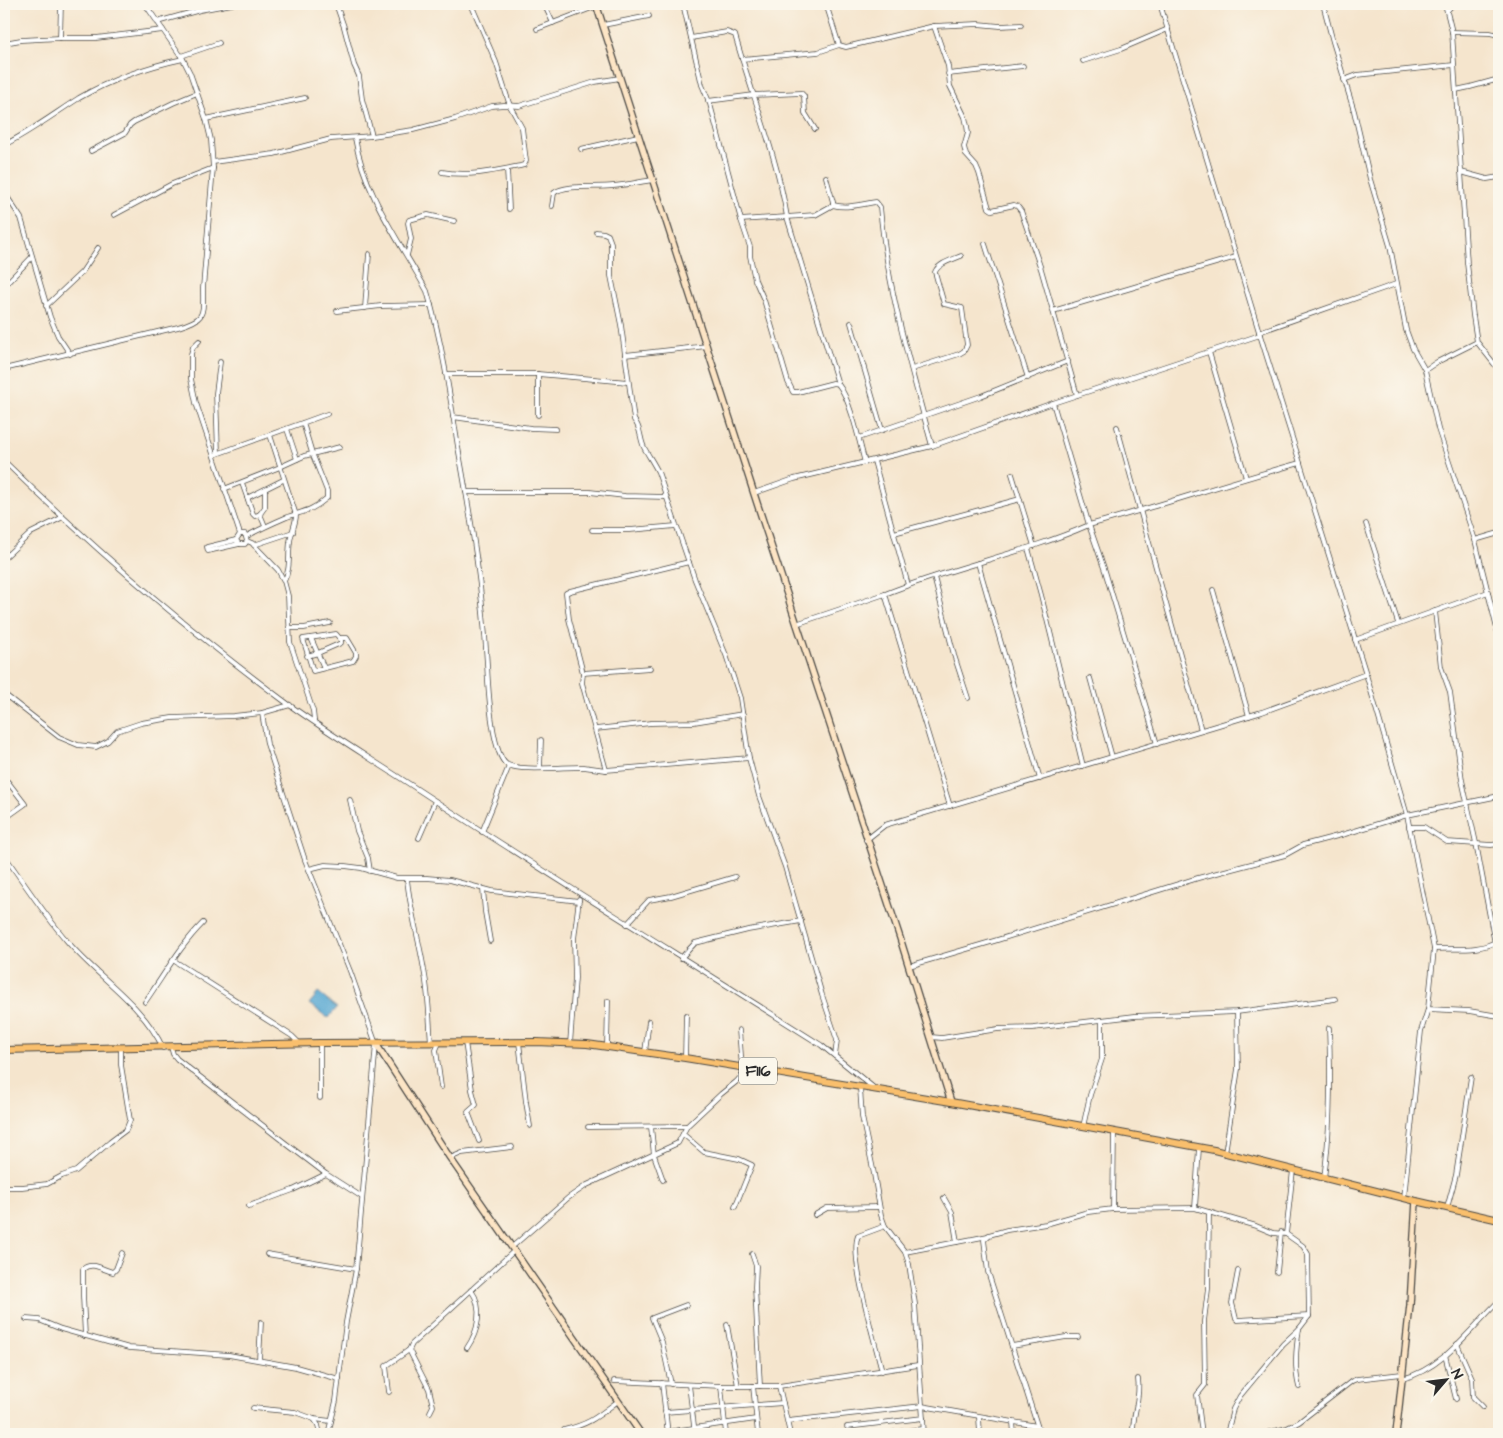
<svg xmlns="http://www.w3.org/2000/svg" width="1503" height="1438" font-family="'Architects Daughter',sans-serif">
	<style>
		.water { fill: #57a7d2; stroke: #41697e }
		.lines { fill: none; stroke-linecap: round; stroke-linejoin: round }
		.street-casing { stroke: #494743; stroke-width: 5.5 }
		.secondary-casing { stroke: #494743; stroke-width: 8 }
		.primary-casing { stroke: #494743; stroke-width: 8 }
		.street { stroke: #fff; stroke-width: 4 }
		.secondary { stroke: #fde5c5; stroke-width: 5.5 }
		.primary { stroke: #f9bf6d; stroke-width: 6 }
		.labels { text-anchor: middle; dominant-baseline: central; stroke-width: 4; stroke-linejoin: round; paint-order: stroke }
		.shield { fill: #fbf7ec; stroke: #696865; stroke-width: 1 }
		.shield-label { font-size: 16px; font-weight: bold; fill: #2b2b2b }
	</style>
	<rect width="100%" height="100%" fill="#fbf7ec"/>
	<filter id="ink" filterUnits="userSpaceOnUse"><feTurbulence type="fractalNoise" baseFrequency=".02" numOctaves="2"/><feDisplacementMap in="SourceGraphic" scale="10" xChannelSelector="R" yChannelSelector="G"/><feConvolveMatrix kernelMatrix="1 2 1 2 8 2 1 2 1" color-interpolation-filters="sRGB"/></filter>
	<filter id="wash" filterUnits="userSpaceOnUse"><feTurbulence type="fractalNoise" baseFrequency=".0096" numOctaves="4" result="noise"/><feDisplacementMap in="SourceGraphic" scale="20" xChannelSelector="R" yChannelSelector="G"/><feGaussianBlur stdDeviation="1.12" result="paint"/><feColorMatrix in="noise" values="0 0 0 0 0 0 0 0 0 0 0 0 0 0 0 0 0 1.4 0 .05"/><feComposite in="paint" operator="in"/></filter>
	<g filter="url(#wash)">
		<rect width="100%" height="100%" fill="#f5e5cd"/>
		<path class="water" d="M318 993 337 1008 328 1018 309 1004Z"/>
	</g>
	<g filter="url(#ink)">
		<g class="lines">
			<g class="street-casing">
				<g id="street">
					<path d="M61 4 60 38H96L163 30"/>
					<path d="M336 4 344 27 354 65 359 76 362 99 372 136"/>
					<path d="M544 4 553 23"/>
					<path d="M683 4 702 85 710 104 741 220 750 247V256L755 280 764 300 788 382 793 392H798L833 383 838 384C850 398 860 444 865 463"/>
					<path d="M826 4 839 45 846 47 934 26 978 24 1000 26 1021 25"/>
					<path d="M1160 4 1260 335 1366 674 1407 815 1434 949 1428 1009 1421 1031 1404 1198"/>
					<path d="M1323 4 1333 42 1354 111 1370 179 1390 246 1406 330 1413 349 1425 370"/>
					<path d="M1445 4 1452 32 1467 263 1473 316 1477 342 1499 370"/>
					<path d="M1447 11 1453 4"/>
					<path d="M157 22 200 10 232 4"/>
					<path d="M603 25 649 16"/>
					<path d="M934 26 948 66 950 86 965 117 967 126 968 133 964 147 966 155 976 166 979 173 989 208 992 210 1014 205 1017 206 1021 211 1041 269 1077 395"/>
					<path d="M537 29 597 6"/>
					<path d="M1452 32 1490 33 1499 35"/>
					<path d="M691 38 727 32 735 35C752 96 777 155 787 217L815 215 833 205V202L826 177"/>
					<path d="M4 43 21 40 60 38"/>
					<path d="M181 56 219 43"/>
					<path d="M742 59 818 52 839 45"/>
					<path d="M1083 61 1121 49 1168 29"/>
					<path d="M948 74 1023 66"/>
					<path d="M1344 80 1357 75 1454 65"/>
					<path d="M1456 90 1470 87 1499 79"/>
					<path d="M708 101 754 95 801 93 804 96 805 113 815 129"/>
					<path d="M206 119 305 98"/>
					<path d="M355 138C364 194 400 242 427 291 442 342 450 395 458 447 471 518 483 591 487 664 488 685 491 748 505 763 515 773 569 766 584 767 591 768 599 769 606 770L749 758"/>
					<path d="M4 145C30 132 54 114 79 98 112 79 145 67 183 59"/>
					<path d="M581 149 638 136"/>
					<path d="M91 151 125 133 130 125 134 122 173 103 197 93"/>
					<path d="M213 162 274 154 331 139 372 136 413 130 455 119 492 106 504 105 519 106 595 82 620 78"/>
					<path d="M507 169 509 209"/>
					<path d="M442 172C467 177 495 171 520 166L524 165 526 161 522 128 510 106 496 62 471 4"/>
					<path d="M1461 172 1487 179 1499 177"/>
					<path d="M4 192 21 218 50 317 58 336 70 354"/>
					<path d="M833 205C846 209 863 204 876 202L880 207C887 288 911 368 932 446"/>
					<path d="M552 206 554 193C565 184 598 188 613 186 626 185 639 182 652 180"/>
					<path d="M114 215 172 184 213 168"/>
					<path d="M741 220 787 217 838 384"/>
					<path d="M596 232 604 233 608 235 611 243V276L621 325 634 420C642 428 639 441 646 451 650 458 654 464 658 472L695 580 726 655 740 698 749 758 759 796 785 867 822 995 837 1040 835 1056"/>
					<path d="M985 244 1028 378"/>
					<path d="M407 255 411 239 408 223 409 220 428 215 454 221"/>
					<path d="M4 286 32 257"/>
					<path d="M46 306 82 272 98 248"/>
					<path d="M365 308 369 254"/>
					<path d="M337 311 381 306 431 305"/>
					<path d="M1053 311 1236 257"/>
					<path d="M851 323 882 430"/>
					<path d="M1259 332 1396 284"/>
					<path d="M199 341 193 347 191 354V379L196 403 240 534"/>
					<path d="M1477 342 1437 362 1425 370 1438 429 1475 540 1499 533"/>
					<path d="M1209 352 1246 478"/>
					<path d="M625 355 707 346"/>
					<path d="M4 369 178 327C206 319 203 315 203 288L213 168 211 140 206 119 190 73 183 59 145 4"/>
					<path d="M912 369 959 354 964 351 967 345 962 308 944 304 935 272C939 263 952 260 961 256"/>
					<path d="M446 374H538L628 382"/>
					<path d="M538 415V374"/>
					<path d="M453 417 531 428 556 429"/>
					<path d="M1117 427 1201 730"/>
					<path d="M287 429 297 459"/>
					<path d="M270 435 296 515C296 524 291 532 290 542 288 555 291 569 284 581"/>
					<path d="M859 438 981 396 1068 361"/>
					<path d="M218 453 216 393 220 362"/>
					<path d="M214 455 327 414"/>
					<path d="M4 461C93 548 188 630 288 704 328 733 370 758 411 785 546 874 684 958 821 1045L874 1088"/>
					<path d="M874 461 908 585"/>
					<path d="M1012 474 1034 546"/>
					<path d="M242 483 253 514 255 516 260 514"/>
					<path d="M224 489 280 467 304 456 340 447"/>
					<path d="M466 492H590L625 496 666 497"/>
					<path d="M754 493 794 479 932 446 1053 403 1260 335"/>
					<path d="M247 498 283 480"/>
					<path d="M260 514 265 507V490"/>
					<path d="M260 514 265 526"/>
					<path d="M1366 524 1398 623"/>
					<path d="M592 530H630L676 526"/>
					<path d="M894 533 1020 499"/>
					<path d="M247 536C260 529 273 523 287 517 304 511 312 511 327 498V491L312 453 303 423"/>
					<path d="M236 540 207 547 208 551 239 544"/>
					<path d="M1475 540 1499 637"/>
					<path d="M247 541 245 544H239L236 540 240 534H245L247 541 252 543 278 570 284 581 288 596 290 642 313 711 314 720"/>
					<path d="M254 545 293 532"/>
					<path d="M1028 548 1041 595 1083 766"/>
					<path d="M4 558 31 533 61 518"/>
					<path d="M978 563 1040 779"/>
					<path d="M934 577 954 655 968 698"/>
					<path d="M1213 590 1249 716"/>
					<path d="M885 594C951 567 1023 554 1089 525L1053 403"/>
					<path d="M1435 611 1441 667 1450 692 1462 780 1476 843 1495 944"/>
					<path d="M796 624 885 594 950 806"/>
					<path d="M289 628H304L330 623"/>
					<path d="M311 638 324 668"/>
					<path d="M1355 640 1488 592"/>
					<path d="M307 656 318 653 341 643V640L336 634 303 639 313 671 353 661 356 656V653L347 638H340"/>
					<path d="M583 673 650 668"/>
					<path d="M1090 678 1112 757"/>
					<path d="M4 694 59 737 78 745 96 747 108 741 117 731 141 723 172 718 233 716 262 713 290 705"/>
					<path d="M262 713 267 744 305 860 350 971 376 1044 356 1269 346 1322 336 1401 328 1434"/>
					<path d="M596 729 651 723 694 722 743 714"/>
					<path d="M1157 744 1105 571 1089 525C1160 506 1229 482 1300 463"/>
					<path d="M540 768 541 740"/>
					<path d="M606 770 582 683 583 673 569 619 566 593 570 591 689 562"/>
					<path d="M350 800 357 831 368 858 370 871"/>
					<path d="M4 819 25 804 8 782"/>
					<path d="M1409 827H1424L1447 842 1491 845 1499 844"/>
					<path d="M482 832 509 766"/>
					<path d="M419 838 435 801"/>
					<path d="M866 840 885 825 1262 712 1366 674"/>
					<path d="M4 855C24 883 44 914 67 941 98 978 142 1003 163 1048"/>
					<path d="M309 869 325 865 345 866 361 868 397 878H427L450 880 492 891 579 901"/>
					<path d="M407 879C410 910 419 939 424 970 429 994 429 1018 431 1043"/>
					<path d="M483 889 485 912 490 941"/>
					<path d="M627 924 649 900 671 896 735 877"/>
					<path d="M1434 949C1456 948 1480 952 1499 940"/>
					<path d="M681 958 695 943 748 930 801 921"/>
					<path d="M173 960 292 1036 300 1044"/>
					<path d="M909 966 994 941 1198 878 1285 855 1303 845 1345 834 1407 815 1499 796"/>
					<path d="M145 1002C164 975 180 946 203 923"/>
					<path d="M1428 1009 1469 1011 1499 1016"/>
					<path d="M739 1030 742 1068"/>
					<path d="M931 1037 942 1038 998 1029 1033 1028 1135 1016 1237 1012 1335 999"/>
					<path d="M465 1042 472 1090 476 1105 468 1112 479 1141"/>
					<path d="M519 1042 526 1102 530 1126"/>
					<path d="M320 1043V1098"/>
					<path d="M439 1043 436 1050 441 1087"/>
					<path d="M570 1044 575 978 574 939 579 899"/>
					<path d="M171 1047 173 1054 177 1059 284 1142 326 1174 362 1197"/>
					<path d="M607 1047 608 1001"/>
					<path d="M645 1052 649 1021"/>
					<path d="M685 1058 686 1015"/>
					<path d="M860 1088 862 1117 874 1174 881 1215 885 1226 905 1252 909 1264 915 1304 924 1434"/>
					<path d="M588 1127 687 1126"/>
					<path d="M651 1127 654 1155 663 1180"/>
					<path d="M1083 1127 1090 1095 1102 1059V1020"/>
					<path d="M683 1134 704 1152 739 1159 752 1165 735 1207"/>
					<path d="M1225 1153 1238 1069 1237 1012"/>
					<path d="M450 1158 462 1153 512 1147"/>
					<path d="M1324 1178C1331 1128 1331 1078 1329 1028"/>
					<path d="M4 1187H22L47 1184 62 1176 76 1171 110 1142 126 1130 130 1120 121 1065V1048"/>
					<path d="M944 1198 952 1212 957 1242"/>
					<path d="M249 1206 293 1190 326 1174"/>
					<path d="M1195 1208 1199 1148"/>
					<path d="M1447 1208 1456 1175 1471 1077"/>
					<path d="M1113 1209 1114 1133"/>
					<path d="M815 1215 827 1208 879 1207"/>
					<path d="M1286 1234 1293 1170"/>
					<path d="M512 1247 568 1198 587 1185 678 1143 687 1126 721 1094 736 1082 748 1069"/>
					<path d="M905 1252 988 1236"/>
					<path d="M267 1254 356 1269"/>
					<path d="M752 1254 756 1266 755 1287 760 1386"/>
					<path d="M1238 1271 1232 1303 1236 1319 1238 1320 1309 1316"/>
					<path d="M1277 1272 1281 1232"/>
					<path d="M26 1319 39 1320 61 1329 129 1348 229 1355 296 1367 339 1379"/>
					<path d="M727 1325 738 1386"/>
					<path d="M85 1336 83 1296V1269C92 1261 103 1270 113 1272L116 1269 122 1253"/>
					<path d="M1457 1344 1472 1378 1473 1397 1483 1407"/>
					<path d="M1012 1346 1066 1337H1078"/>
					<path d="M467 1348C478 1332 484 1308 471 1290"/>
					<path d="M409 1350 429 1389 433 1406 430 1412"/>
					<path d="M1445 1355 1456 1399"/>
					<path d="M259 1360 261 1322"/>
					<path d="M882 1371C876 1346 849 1256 858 1236L885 1226"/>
					<path d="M1402 1379C1443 1369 1470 1329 1499 1301"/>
					<path d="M614 1381 721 1386H779L918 1365"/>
					<path d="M662 1383 668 1434"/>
					<path d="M671 1384 662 1342 652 1318 686 1305"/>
					<path d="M689 1385 695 1434"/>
					<path d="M721 1386 726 1434"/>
					<path d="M753 1386 758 1434"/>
					<path d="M779 1386 790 1434"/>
					<path d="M1299 1387C1294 1368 1296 1349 1299 1329"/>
					<path d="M389 1392 386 1366 409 1350 412 1344 514 1251"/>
					<path d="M253 1408 295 1412 314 1419 331 1421"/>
					<path d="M665 1412 783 1403"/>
					<path d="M979 1417 980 1434"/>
					<path d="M314 1419 318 1425 320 1434"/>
					<path d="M788 1421 922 1406 1037 1426"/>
					<path d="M1013 1422 1014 1434"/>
					<path d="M847 1427 923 1418"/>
					<path d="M563 1434 564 1430C590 1424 597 1417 618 1401"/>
					<path d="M663 1434 673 1431 756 1419"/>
					<path d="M882 1434 923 1429"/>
					<path d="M1040 1434 988 1272 984 1240 989 1235 1007 1230 1046 1224 1088 1212 1113 1209 1195 1208 1256 1226 1273 1233 1286 1234 1303 1246 1308 1254 1309 1316 1299 1329 1283 1344 1240 1396 1233 1409 1227 1434"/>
					<path d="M1133 1434C1132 1415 1141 1398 1138 1379"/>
					<path d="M1202 1434 1197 1395 1205 1385 1204 1321 1208 1289 1209 1212"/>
					<path d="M1262 1434 1287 1428 1299 1422 1352 1381 1357 1379 1402 1374"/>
				</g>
			</g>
			<g class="secondary-casing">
				<g id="secondary">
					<path d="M596 4 757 503 900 938 951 1102"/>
					<path d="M376 1044 450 1158 641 1434"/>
					<path d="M1396 1434 1410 1305 1416 1201"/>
				</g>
			</g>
			<g class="primary-casing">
				<path id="primary" d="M4 1050 320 1043 536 1042 587 1044 685 1058 951 1102 1214 1150 1416 1201 1499 1220"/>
			</g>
			<use href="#street" class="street"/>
			<use href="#secondary" class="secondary"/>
			<use href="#primary" class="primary"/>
		</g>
	</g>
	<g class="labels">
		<rect class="shield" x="739" y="1057.5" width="38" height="27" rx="4"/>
		<g class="shield-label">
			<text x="758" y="1071">F116</text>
		</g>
	</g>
	<rect width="1503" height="1438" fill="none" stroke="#fbf7ec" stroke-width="20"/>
	<g transform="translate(1446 1380) rotate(62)" stroke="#fbf7ec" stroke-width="4" paint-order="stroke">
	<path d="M0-4L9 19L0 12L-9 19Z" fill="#2b2b2b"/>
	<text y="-8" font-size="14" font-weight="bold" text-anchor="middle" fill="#2b2b2b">N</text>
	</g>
</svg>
